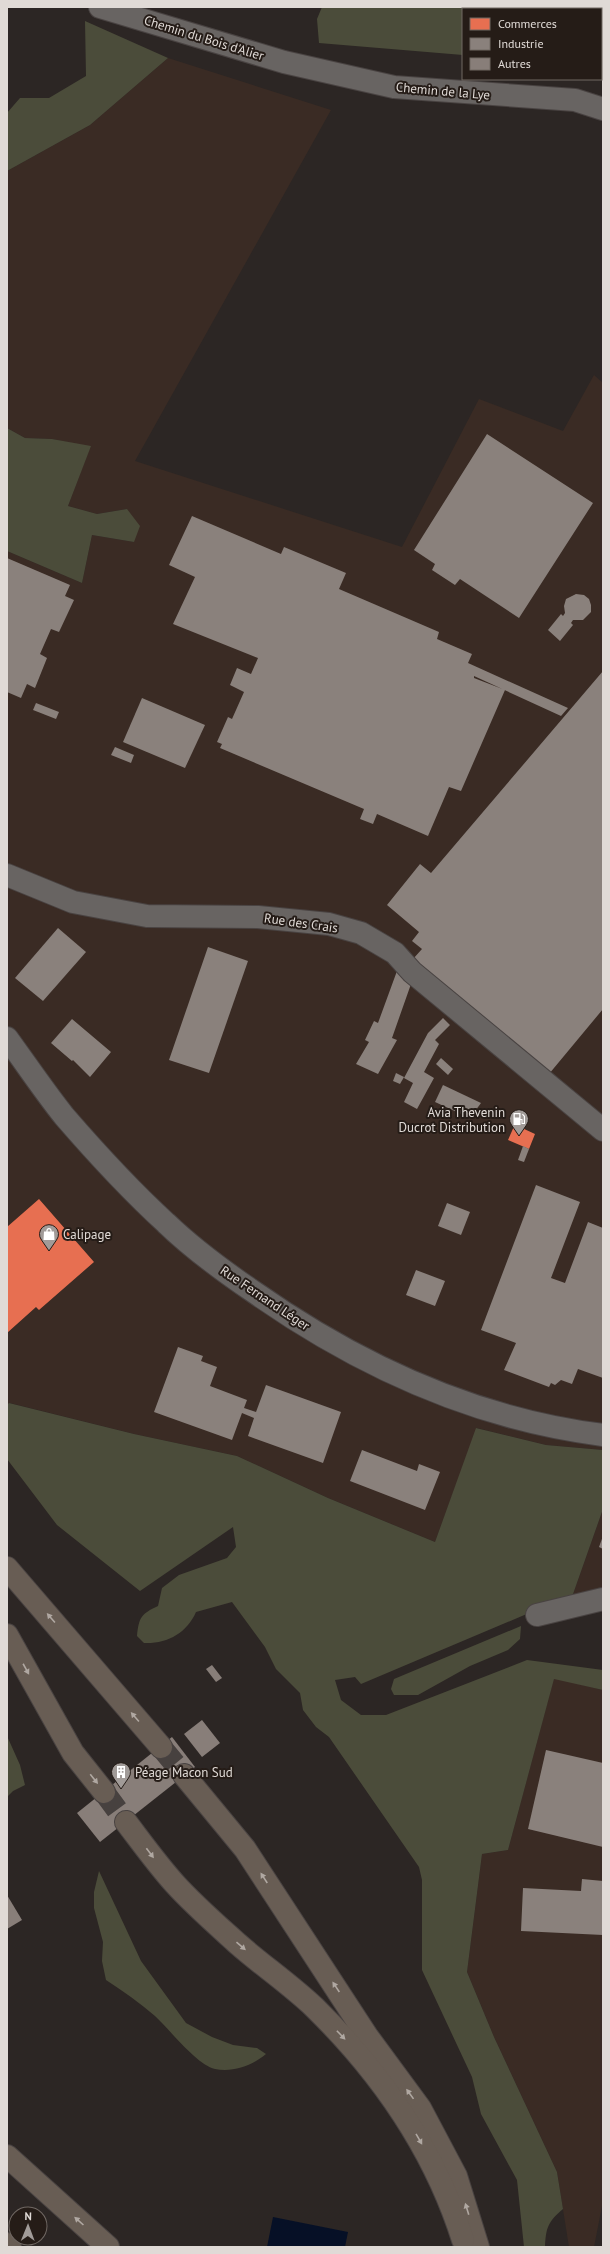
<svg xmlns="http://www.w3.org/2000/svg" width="610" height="2254" font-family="'PT Sans',sans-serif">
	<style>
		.built { fill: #3a2b24 }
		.green { fill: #4b4c3a }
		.water { fill: #061026 }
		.shops { fill: #e76f51 }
		.industry { fill: #8a817c }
		.building { fill: #887e79 }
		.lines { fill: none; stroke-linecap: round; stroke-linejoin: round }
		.highway-tunnel { stroke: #47413f; stroke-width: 22; stroke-dasharray: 22 11; stroke-linecap: butt }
		.minor-casing { stroke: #494342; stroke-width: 24 }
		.highway-casing { stroke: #494342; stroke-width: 24 }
		.minor { stroke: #686462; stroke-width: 22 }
		.highway { stroke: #685d54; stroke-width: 22 }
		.oneway { fill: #b0a8a2 }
		.labels { text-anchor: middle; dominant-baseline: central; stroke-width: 4; stroke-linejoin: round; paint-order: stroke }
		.street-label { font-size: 13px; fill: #e0dad6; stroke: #251c17 }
		.poi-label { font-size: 13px; fill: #e0dad6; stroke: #251c17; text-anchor: start }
	</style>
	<rect width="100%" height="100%" fill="#2c2624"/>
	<g class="built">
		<path d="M168 58 331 110 135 461 402 547 479 399 563 431 594 375 603 383V1450L546 1445 477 1428 435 1542 328 1498 237 1456 134 1434 10 1403 7 1405V551L82 583 92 535 134 542 127 509 97 514 68 506 90 447 52 439 25 438 7 428V171L90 125Z"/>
		<path d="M603 1509V1589L572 1597Z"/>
		<path d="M554 1678 603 1690V2201L594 2247H569L557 2172 494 2037 467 1972 482 1854 508 1850Z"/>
	</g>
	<g class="green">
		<path d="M322 7H603V35L601 41V9H463V55L319 43 317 19Z"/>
		<path d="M85 21 168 58 90 125 7 171V113L20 98H49L86 76Z"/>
		<path d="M7 428 25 438 52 439 91 446 68 506 97 514 127 509 140 526 134 542 92 535 82 583 7 551Z"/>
		<path d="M9 1403 134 1434 237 1456 328 1498 435 1542 476 1428 546 1445 603 1450V1509L572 1597 529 1613 361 1684 355 1677 335 1680 341 1700 361 1715H386L527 1660 603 1670V1690L554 1679 508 1850 482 1854 467 1972 494 2037 557 2172 563 2209C548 2222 546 2227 545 2247H524L517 2180 481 2114 472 2077 422 1970V1880L419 1867 329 1737 316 1727 303 1710 300 1693 276 1669 265 1647 232 1602 196 1612C187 1633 167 1644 144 1643L137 1636C139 1617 141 1614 158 1606L162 1588 179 1575 227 1558 236 1547 233 1527 140 1591 57 1525 7 1459V1405Z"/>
		<path d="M521 1626 520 1639 508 1650 470 1666 418 1695H394L391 1689 394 1679Z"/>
		<path d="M7 1736 20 1765 25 1785 13 1791 7 1797Z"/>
		<path d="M99 1871 141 1961 186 2023 212 2037 233 2045 257 2048 266 2054C253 2065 233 2073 215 2069 197 2065 170 2030 155 2016 140 2003 123 1991 106 1980L102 1961 103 1942 94 1908V1892Z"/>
	</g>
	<path class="water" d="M273 2217 348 2232 345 2247H267Z"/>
	<g class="shops">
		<path d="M519 1115 526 1119 522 1128 535 1134 529 1149 508 1140Z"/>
		<path d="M39 1199 94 1262 39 1310 36 1307 7 1333V1227Z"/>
	</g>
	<g class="industry">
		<path d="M487 434 593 503 519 618 460 579 455 585 432 570 435 564 414 550Z"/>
		<path d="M192 516 281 554 284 547 346 573 339 589 439 632 437 639 472 654 468 663 568 708 561 716 474 676V678L505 690 461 791 449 787 428 836 377 814 373 824 360 819 364 809 220 748 222 744 217 742 228 717 232 719 244 692 230 685 237 668 251 674 258 658 173 624 195 577 169 565Z"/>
		<path d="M7 558 70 585 65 596 74 600 59 632 51 629 40 654 47 658 35 688 27 684 21 698 7 692Z"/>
		<path d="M576 594 584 595 589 599 591 605V612L583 620H573L571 623 573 625 560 641 548 630 561 614 563 616 565 613 564 606 566 599Z"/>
		<path d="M603 671V1009L549 1074 413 959 422 949 412 941 419 932 387 905 420 864 431 873Z"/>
		<path d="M142 698 205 725 185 768 123 742Z"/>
		<path d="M36 703 59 712 56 719 33 710Z"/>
		<path d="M115 747 134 755 131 763 111 755Z"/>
		<path d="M58 928 86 952 43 1001 15 978Z"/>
		<path d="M208 947 248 961 209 1073 169 1060Z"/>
		<path d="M397 971 411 984 392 1038 397 1040 378 1074 356 1064 369 1042 365 1040 374 1021 378 1023Z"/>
		<path d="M443 1018 450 1025 435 1040 439 1044 424 1072 434 1078 417 1109 404 1102 413 1083 404 1078 428 1033Z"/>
		<path d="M72 1019 111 1052 90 1077 73 1060 72 1061 51 1043Z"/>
		<path d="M441 1058 453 1069 448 1075 436 1064Z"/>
		<path d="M396 1073 404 1077 400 1084 393 1081Z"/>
		<path d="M443 1085 481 1103 470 1118 435 1102Z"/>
		<path d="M523 1146 529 1149 524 1162 518 1160Z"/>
		<path d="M536 1185 580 1202 551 1278 565 1283 588 1222 603 1228V1378L578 1369 572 1384 561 1380 555 1385 551 1383 549 1387 504 1370 516 1343 481 1330Z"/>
		<path d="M447 1203 470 1212 461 1235 438 1226Z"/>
		<path d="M416 1270 445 1281 435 1306 406 1295Z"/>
		<path d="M178 1347 203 1356 201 1361 217 1367 210 1386 247 1400 244 1408 256 1412 266 1385 341 1412 323 1463 248 1436 254 1418 242 1413 232 1440 154 1412Z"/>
		<path d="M362 1450 417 1471 419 1464 440 1472 425 1510 350 1481Z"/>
		<path d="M603 1536V1549L599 1547Z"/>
		<path d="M546 1750 603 1763V1847L528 1829Z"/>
		<path d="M582 1879 603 1881V1935L521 1931 523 1888 581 1891Z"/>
	</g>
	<g class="building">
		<path d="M212 1665 222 1678 216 1682 206 1669Z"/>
		<path d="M202 1720 220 1743 202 1757 184 1734Z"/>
		<path d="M172 1737 195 1767 100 1842 77 1813Z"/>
		<path d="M7 1895 22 1920 7 1929Z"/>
	</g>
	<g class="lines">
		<g class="highway-tunnel">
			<path d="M161 1747 184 1775"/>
			<path d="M104 1792 126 1822"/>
		</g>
		<g class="minor-casing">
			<g id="minor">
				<path d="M100 7 284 62 394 87 575 100 603 109"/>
				<path d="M7 875 73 902 147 916 258 917 329 924 361 933 395 953 412 972 603 1130"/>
				<path d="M7 1038C26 1064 44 1091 64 1116 96 1153 130 1190 166 1223 193 1249 223 1271 254 1292 358 1365 475 1419 603 1435"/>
				<path d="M537 1615 603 1599"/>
			</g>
		</g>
		<g class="highway-casing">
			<g id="highway">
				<path d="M7 1568 161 1747"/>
				<path d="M7 1635 73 1753 104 1792"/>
				<path d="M184 1775 245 1849 367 2036 420 2108 456 2176 478 2247"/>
				<path d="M126 1822C142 1843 157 1864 175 1884 194 1905 217 1925 238 1944 263 1966 291 1985 315 2008 381 2073 435 2151 463 2240"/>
				<path d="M7 2156 108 2247"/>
				<path d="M7 2244 10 2247"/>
			</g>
		</g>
		<use href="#minor" class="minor"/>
		<use href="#highway" class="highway"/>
	</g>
	<defs><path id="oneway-solid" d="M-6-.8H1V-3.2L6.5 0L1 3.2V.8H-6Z"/></defs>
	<g class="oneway">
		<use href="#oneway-solid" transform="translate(51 1618) rotate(-131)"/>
		<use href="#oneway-solid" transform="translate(26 1669) rotate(61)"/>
		<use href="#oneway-solid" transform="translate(135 1717) rotate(-131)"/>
		<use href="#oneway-solid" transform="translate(94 1779) rotate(51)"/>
		<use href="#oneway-solid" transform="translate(150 1853) rotate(53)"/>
		<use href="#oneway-solid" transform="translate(264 1878) rotate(-123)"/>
		<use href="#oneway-solid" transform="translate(241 1946) rotate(41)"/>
		<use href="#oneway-solid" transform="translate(336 1987) rotate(-124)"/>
		<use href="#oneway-solid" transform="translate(341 2035) rotate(46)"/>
		<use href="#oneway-solid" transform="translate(410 2094) rotate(-126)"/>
		<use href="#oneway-solid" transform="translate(419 2139) rotate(60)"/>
		<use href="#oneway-solid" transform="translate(467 2209) rotate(-107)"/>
		<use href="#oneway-solid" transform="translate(79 2221) rotate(-138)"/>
	</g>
	<defs>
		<g id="fuel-pin" transform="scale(1)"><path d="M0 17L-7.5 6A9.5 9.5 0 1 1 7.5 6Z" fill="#a19b98" stroke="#251c17"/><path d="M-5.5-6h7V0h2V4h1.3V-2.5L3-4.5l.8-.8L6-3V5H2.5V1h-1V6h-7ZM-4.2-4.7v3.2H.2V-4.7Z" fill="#fff"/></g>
		<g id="shop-pin" transform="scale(1)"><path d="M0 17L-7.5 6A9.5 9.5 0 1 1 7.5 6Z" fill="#a19b98" stroke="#251c17"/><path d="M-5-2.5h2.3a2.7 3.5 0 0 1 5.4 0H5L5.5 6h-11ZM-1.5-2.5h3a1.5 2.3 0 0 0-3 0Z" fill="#fff"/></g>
		<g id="building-pin" transform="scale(1)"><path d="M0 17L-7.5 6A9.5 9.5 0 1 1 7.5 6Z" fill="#a19b98" stroke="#251c17"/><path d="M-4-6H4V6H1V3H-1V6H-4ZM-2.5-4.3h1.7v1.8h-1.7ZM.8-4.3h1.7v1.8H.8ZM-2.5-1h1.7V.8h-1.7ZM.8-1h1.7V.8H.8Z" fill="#fff"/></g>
	</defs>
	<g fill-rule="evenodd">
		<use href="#fuel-pin" x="519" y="1119"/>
		<use href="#shop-pin" x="49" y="1234"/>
		<use href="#building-pin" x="121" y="1772"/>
	</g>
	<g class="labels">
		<g class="street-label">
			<text transform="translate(204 38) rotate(17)">Chemin du Bois d'Alier</text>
			<text transform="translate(443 91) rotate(5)">Chemin de la Lye</text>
			<text transform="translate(301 923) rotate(8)">Rue des Crais</text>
			<text transform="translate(265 1298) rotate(34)">Rue Fernand Léger</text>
		</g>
		<g class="poi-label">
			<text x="505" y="1112" text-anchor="end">Avia Thevenin<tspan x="505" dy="15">Ducrot Distribution</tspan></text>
			<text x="63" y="1234">Calipage</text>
			<text x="135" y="1772">Péage Macon Sud</text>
		</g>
	</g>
	<rect width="610" height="2254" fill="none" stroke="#e0dad6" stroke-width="16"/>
	<rect x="462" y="8" width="140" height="72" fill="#251c17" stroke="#706863"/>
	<rect x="470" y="18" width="20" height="12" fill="#e76f51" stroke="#706863"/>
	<text x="498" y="28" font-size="12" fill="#e0dad6">Commerces</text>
	<rect x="470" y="38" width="20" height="12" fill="#8a817c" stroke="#706863"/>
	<text x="498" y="48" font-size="12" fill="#e0dad6">Industrie</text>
	<rect x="470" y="58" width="20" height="12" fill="#887e79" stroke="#706863"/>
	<text x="498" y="68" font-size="12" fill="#e0dad6">Autres</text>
	<g transform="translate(28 2226) rotate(1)"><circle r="19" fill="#251c17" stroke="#706863"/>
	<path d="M0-3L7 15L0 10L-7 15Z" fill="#a19b98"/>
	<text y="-6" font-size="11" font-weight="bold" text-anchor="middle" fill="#e0dad6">N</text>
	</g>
</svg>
